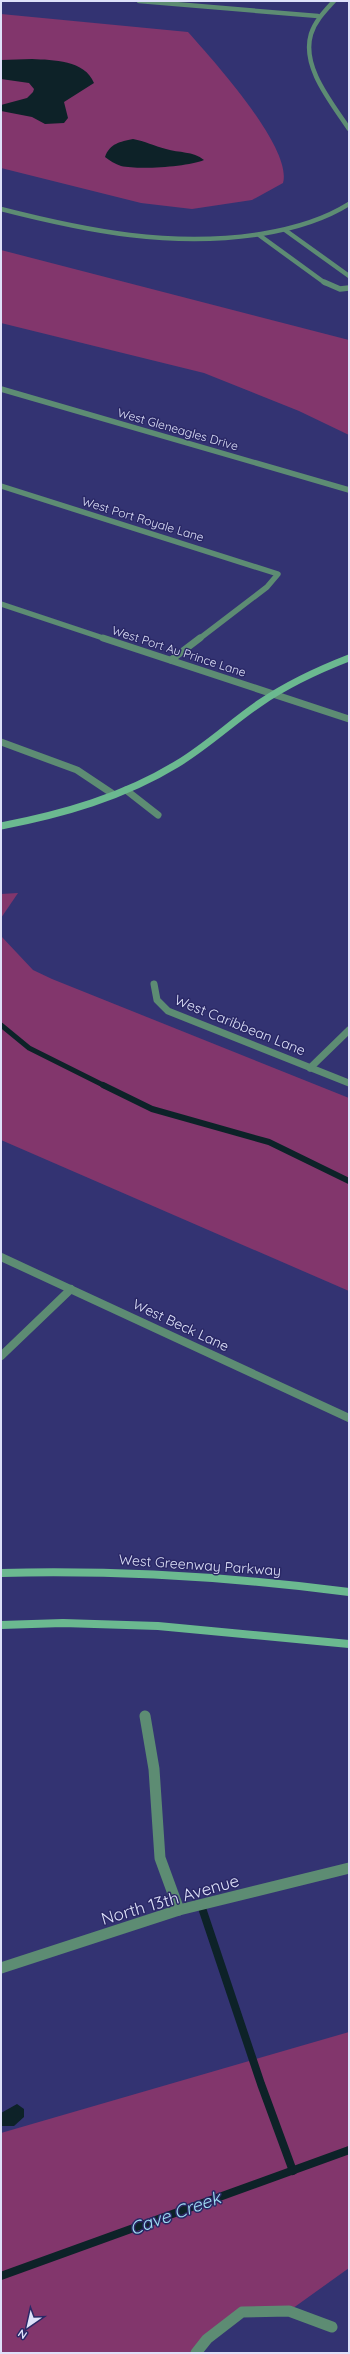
<svg xmlns="http://www.w3.org/2000/svg" width="350" height="2354" font-family="Quicksand,sans-serif">
	<style>
		.green { fill: #82366c }
		.water { fill: #0d2228 }
		.lines { fill: none; stroke-linecap: round; stroke-linejoin: round }
		.stream-far2 { stroke: #0d2228; stroke-width: 5 }
		.stream-far1 { stroke: #0d2228; stroke-width: 6 }
		.stream { stroke: #0d2228; stroke-width: 8 }
		.street-far4 { stroke: #5d8c73; stroke-width: 4.5 }
		.street-far3 { stroke: #5d8c73; stroke-width: 5.5 }
		.street-far2 { stroke: #5d8c73; stroke-width: 7 }
		.street-far1 { stroke: #5d8c73; stroke-width: 8 }
		.street { stroke: #5d8c73; stroke-width: 11 }
		.secondary-far1 { stroke: #6bb990; stroke-width: 7 }
		.secondary { stroke: #6bb990; stroke-width: 8 }
		.labels { text-anchor: middle; dominant-baseline: central; stroke-width: 3; stroke-linejoin: round; paint-order: stroke }
		.far-street-label { font-size: 12px; fill: #dee1f9; stroke: #2a2866 }
		.street-label { font-size: 14px; fill: #dee1f9; stroke: #2a2866 }
		.near-street-label { font-size: 17px; fill: #dee1f9; stroke: #2a2866 }
		.near-water-label { font-size: 18px; font-style: italic; fill: #a0e0f5; stroke: #2a2866 }
	</style>
	<rect width="100%" height="100%" fill="#333372"/>
	<g class="green">
		<path d="M1 14 188 32C212 59 293 148 283 183L252 200 192 209 141 203 1 168Z"/>
		<path d="M1 250 349 340V435L299 411 204 373 1 323Z"/>
		<path d="M18 893 1 918V894Z"/>
		<path d="M1 936 33 970 52 979 349 1098V1291L1 1140Z"/>
		<path d="M349 2032V2268L289 2311 242 2312 196 2353H1V2133Z"/>
	</g>
	<g class="water">
		<path d="M32 59C53 60 85 60 94 83L64 102 68 118 64 123 45 124 32 117 1 111V105L27 98 33 92 34 89 29 83 1 79V60Z"/>
		<path d="M133 139C145 141 154 146 166 149 179 153 193 151 204 160 187 167 139 170 121 166 115 164 110 161 105 157 110 143 120 142 133 139Z"/>
		<path d="M17 2104 24 2109V2117L14 2126H1V2113Z"/>
	</g>
	<g class="lines">
		<path class="stream-far2" d="M1 1025 29 1048 105 1086"/>
		<path class="stream-far1" d="M103 1085 152 1109 269 1142 349 1181"/>
		<g class="stream">
			<path d="M201 1905 261 2084 293 2171"/>
			<path d="M1 2276 349 2150"/>
		</g>
		<g class="street-far4">
			<path d="M139 1 318 16"/>
			<path d="M334 1C325 11 315 21 311 34 301 67 332 103 349 129"/>
			<path d="M1 209C87 231 172 248 261 234 292 229 322 221 349 204"/>
			<path d="M285 230 349 276"/>
			<path d="M259 235 325 283"/>
		</g>
		<g class="street-far3">
			<path d="M324 282 340 289 349 288"/>
			<path d="M1 389 349 490"/>
			<path d="M1 486 278 574 267 587 199 639"/>
			<path d="M1 604 106 639"/>
		</g>
		<g class="street-far2">
			<path d="M103 638 349 719"/>
			<path d="M171 660 200 638"/>
			<path d="M1 742 77 770 113 794"/>
			<path d="M126 790 158 815"/>
			<path d="M154 984 157 1000 168 1011 349 1083"/>
			<path d="M310 1068 349 1030"/>
		</g>
		<g class="street-far1">
			<path d="M1 1257 349 1418"/>
			<path d="M1 1356 71 1289"/>
		</g>
		<g class="street">
			<path d="M145 1716 154 1769 160 1858 179 1910"/>
			<path d="M1 1968 179 1910 349 1868"/>
			<path d="M196 2353 207 2339 242 2312 289 2311 332 2327"/>
		</g>
		<path class="secondary-far1" d="M1 826C63 814 123 797 177 764 207 746 232 722 260 703 288 684 318 670 349 658"/>
		<g class="secondary">
			<path d="M1 1573C118 1570 233 1577 349 1592"/>
			<path d="M1 1625 63 1623 158 1626 349 1644"/>
		</g>
	</g>
	<g class="labels">
		<g class="far-street-label">
			<text transform="translate(178 429) rotate(16)">West Gleneagles Drive</text>
			<text transform="translate(143 519) rotate(17)">West Port Royale Lane</text>
			<text transform="translate(179 651) rotate(18)">West Port Au Prince Lane</text>
		</g>
		<g class="street-label">
			<text transform="translate(240 1025) rotate(22)">West Caribbean Lane</text>
			<text transform="translate(181 1325) rotate(25)">West Beck Lane</text>
			<text transform="translate(200 1565) rotate(4)">West Greenway Parkway</text>
		</g>
		<g class="near-street-label">
			<text transform="translate(170 1899) rotate(-16)">North 13th Avenue</text>
		</g>
		<g class="near-water-label">
			<text transform="translate(175 2213) rotate(-20)">Cave Creek</text>
		</g>
	</g>
	<rect width="350" height="2354" fill="none" stroke="#dee1f9" stroke-width="4"/>
	<g transform="translate(28 2326) rotate(214)" stroke="#2a2866" stroke-width="3" paint-order="stroke">
	<path d="M0-3L7 15L0 10L-7 15Z" fill="#dee1f9"/>
	<text y="-6" font-size="11" font-weight="bold" text-anchor="middle" fill="#dee1f9">N</text>
	</g>
</svg>
